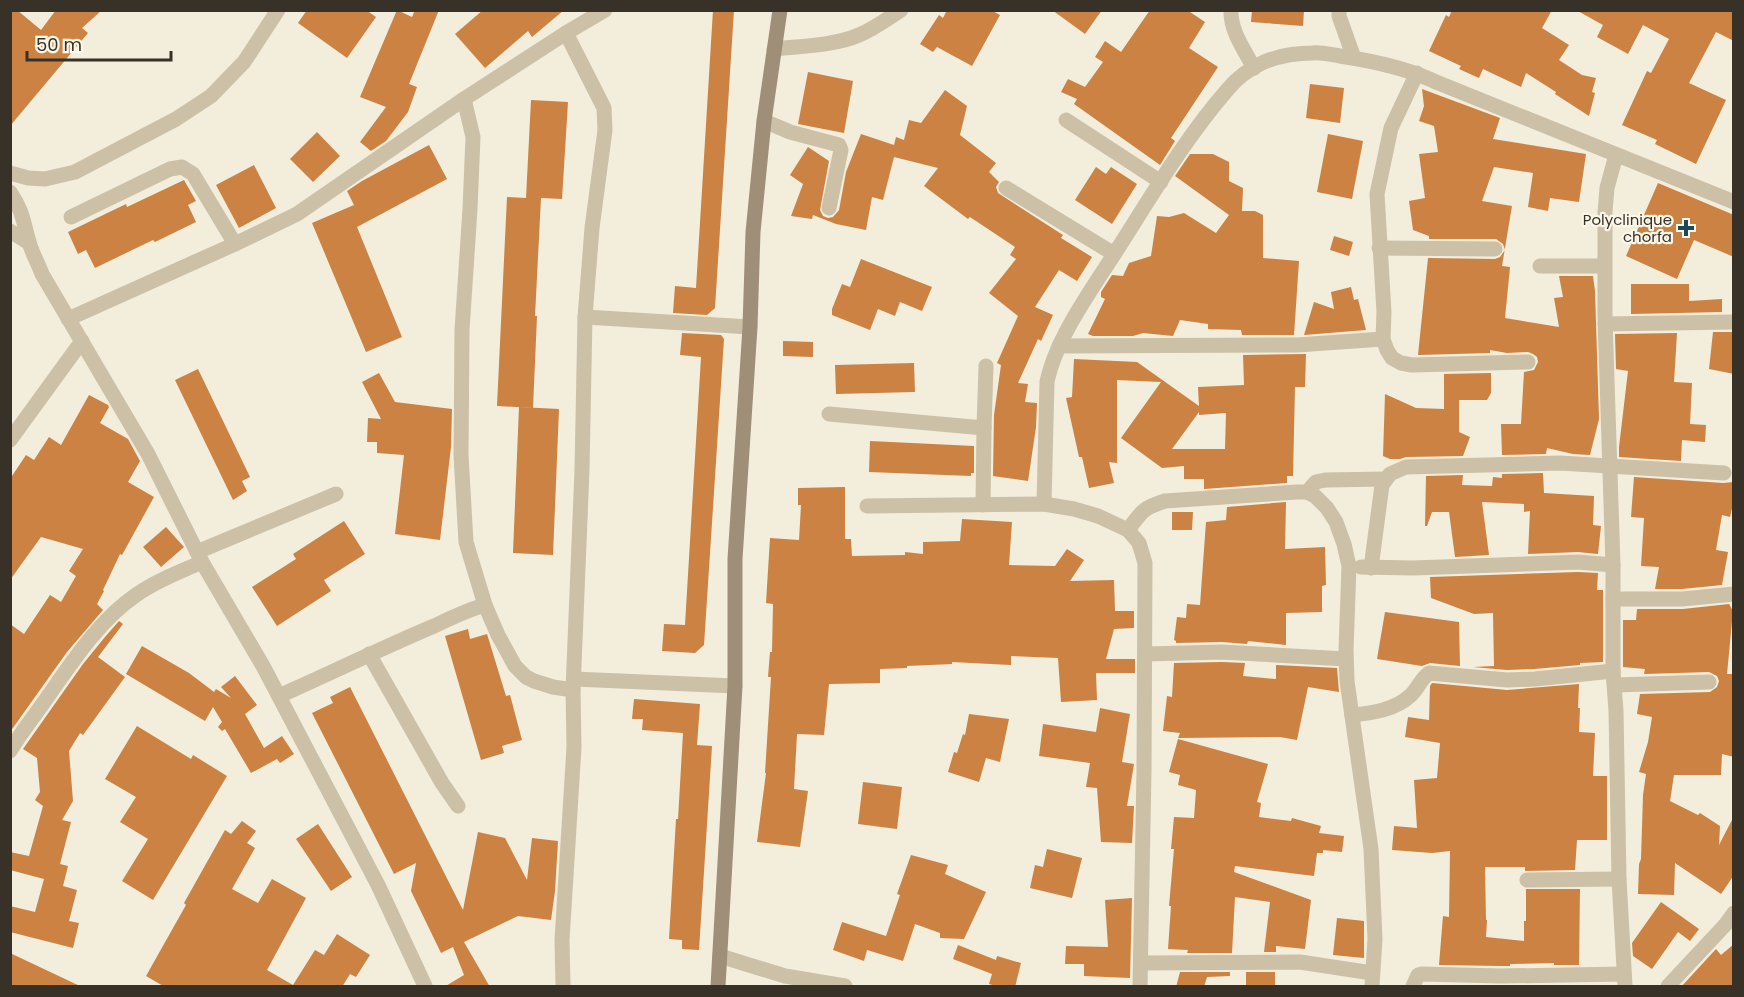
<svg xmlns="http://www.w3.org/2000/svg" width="1744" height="997" font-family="Poppins,sans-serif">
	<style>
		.building { fill: #cb8242; fill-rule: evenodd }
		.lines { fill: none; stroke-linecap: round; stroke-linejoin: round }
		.minor { stroke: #ccc0a7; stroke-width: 15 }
		.tertiary { stroke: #ccc0a7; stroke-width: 15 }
		.secondary { stroke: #a08f78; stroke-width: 15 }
		.poi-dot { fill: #1b495b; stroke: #faf6e8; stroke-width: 2 }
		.labels { text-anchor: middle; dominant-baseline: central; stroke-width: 4.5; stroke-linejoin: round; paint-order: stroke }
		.poi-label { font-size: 15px; fill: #383128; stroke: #faf6e8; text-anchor: end }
	</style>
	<rect width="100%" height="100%" fill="#f3eddc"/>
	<g class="building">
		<path d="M10 10H17L41 30 56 10H102L82 28 88 33 10 126Z"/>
		<path d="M307 10H366L376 17 347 58 298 23Z"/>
		<path d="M397 10 412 17 415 10H439L409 84 417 87 408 112 386 141 371 151 360 142 386 107 360 97Z"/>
		<path d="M483 10H564L532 37 528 31 485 68 455 34Z"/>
		<path d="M713 10H734L715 308 707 315 673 313 675 286 696 288Z"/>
		<path d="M947 10H991L1000 15 972 66 937 47 933 52 920 44 939 15 943 18Z"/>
		<path d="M1052 10H1102L1085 34Z"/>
		<path d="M1150 10H1187L1205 22 1189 48 1218 67 1171 138 1175 141 1160 165 1074 104 1077 99 1061 92 1068 79 1085 87 1103 62 1095 57 1105 41 1121 52Z"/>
		<path d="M1252 10H1304L1303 26 1251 22Z"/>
		<path d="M1452 10H1552L1542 28 1569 45 1559 60 1582 75 1596 78 1592 92 1595 93 1589 116 1555 94 1556 92 1526 73 1521 87 1483 69 1479 78 1459 69 1461 66 1429 51 1446 15 1449 17Z"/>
		<path d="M1576 10H1734V41L1716 32 1689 83 1726 100 1696 164 1655 144 1657 140 1622 125 1647 71 1651 73 1669 39 1643 25 1628 54 1597 37 1603 25Z"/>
		<path d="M808 72 853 81 844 133 798 124Z"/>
		<path d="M1310 84 1344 88 1340 123 1306 118Z"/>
		<path d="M1422 89 1500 118 1493 139 1586 154 1579 202 1550 198 1548 211 1528 207 1533 173 1494 167 1482 201 1512 206 1502 266 1510 267 1505 318 1559 327 1554 298 1563 297 1559 276H1593L1595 291 1599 419 1590 455 1573 454 1547 448 1546 454 1502 455 1501 424H1521L1524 372 1534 370 1538 362 1537 357 1533 354 1528 352 1507 353 1490 350V353L1418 355 1428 258 1495 259 1500 257 1505 250 1503 244 1496 239H1429V236L1413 230 1409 201 1425 198 1419 154 1438 152 1434 126 1419 121 1424 106Z"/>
		<path d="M945 90 967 106 960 135 996 163 989 172 999 182 996 187 998 193 1063 235 1061 238 1092 257 1077 281 1059 270 1035 307 1053 315 1041 341 1038 339 1018 383 1028 384 1025 402 1037 403 1036 427 1028 481 993 476 994 415 1001 365 997 363 1018 316 989 293 1016 259 1010 255 1015 247 970 217 968 219 924 186 938 168 894 157 883 200 872 197 866 230 836 224 813 215 812 219 791 216 803 184 790 175 808 147 829 161 820 210 823 216 828 218 833 217 839 210 846 172 861 134 894 145 896 137 904 140 909 120 921 123Z"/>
		<path d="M531 100 568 102 562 199 541 198 535 316H537L533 408 497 406 507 197 526 198Z"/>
		<path d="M317 132 340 156 313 182 290 159Z"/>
		<path d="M1328 134 1363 141 1352 199 1317 192Z"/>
		<path d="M429 145 447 179 357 227 402 337 366 352 312 223 354 205 347 191 362 181Z"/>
		<path d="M1190 154H1213L1229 162V181L1243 188 1242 211H1255L1263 215V258L1299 261 1294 335H1242L1241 330 1208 329V324L1180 320 1173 336 1143 333 1133 336H1093L1088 334 1105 299 1101 297V292L1112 275 1123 276 1129 263 1151 256 1157 216 1169 217 1184 213 1216 233 1229 215 1175 176Z"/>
		<path d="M254 165 276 208 239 228 216 185Z"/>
		<path d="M1096 167 1106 174 1111 167 1137 184 1112 224 1075 200Z"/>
		<path d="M184 180 196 201 188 205 196 222 155 242 153 240 95 268 86 250 78 254 68 232 126 204 127 207Z"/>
		<path d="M1658 183 1734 215V257L1694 240 1677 279 1626 256Z"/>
		<path d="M1334 236 1353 242 1349 256 1330 250Z"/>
		<path d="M861 259 932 287 922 311 900 302 895 316 878 309 870 330 832 315V309L842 284 850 287Z"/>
		<path d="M1631 284H1689V301L1722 299V312L1631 314Z"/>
		<path d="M1351 287 1354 300 1358 299 1366 330 1304 335 1314 302 1334 309 1331 292Z"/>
		<path d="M1713 332H1734V374L1709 369Z"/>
		<path d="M682 333 721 335 724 339 704 645 695 653 662 651 664 624 685 625 701 357 680 355Z"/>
		<path d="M1677 333 1674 382 1692 383 1690 424 1706 425 1705 442 1682 440 1681 461 1619 457V447L1628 371 1616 369 1615 334Z"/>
		<path d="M783 341 813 342V357L783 356Z"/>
		<path d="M1306 354 1305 387H1295L1293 476H1287V483L1204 489V479H1184V466L1162 468 1121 438 1161 382 1117 380V463L1109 462 1114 483 1089 488 1082 457H1079L1066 398 1072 397 1074 359 1137 362 1199 406 1198 387 1244 385 1243 355ZM1199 412V415L1226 413 1225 449H1172Z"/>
		<path d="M914 363 915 392 836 394 835 365Z"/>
		<path d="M198 369 250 477 242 481 247 491 233 500 175 380Z"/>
		<path d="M379 373 395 402 452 409 451 447 440 540 395 534 404 455 377 453V442H367L368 418 381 419 362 382Z"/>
		<path d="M1491 373V393L1487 400H1459V432L1470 437 1463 456 1406 457 1400 459H1390L1383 456 1385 394 1416 408 1444 409V374Z"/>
		<path d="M89 395 108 405 109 407 100 423 128 439 140 461 128 482 154 497 122 555 120 554 103 590 104 591 97 604 103 610 67 652 10 732V624L24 634 50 595 61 602 76 576 69 571 83 549 41 537 10 580V479L26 455 34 460 49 437 61 445Z"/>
		<path d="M519 407 559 409 553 555 513 553Z"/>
		<path d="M870 441 974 446V473H971V476L869 472Z"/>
		<path d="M1543 473 1544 493 1594 496 1593 525 1601 526 1598 554 1578 552 1528 554 1530 511 1524 512V504L1482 502 1489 555 1455 557 1449 512H1432L1427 526H1425L1426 476 1463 475 1462 485 1492 486 1493 477 1502 478V474Z"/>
		<path d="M1634 477 1723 483 1734 482V500L1730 517 1722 515 1716 550 1728 552 1722 585 1682 589H1655L1659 567 1641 566 1644 518 1631 517Z"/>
		<path d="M845 487V539H851L852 556 905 555V552L923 554V542L960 541 962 519 1012 522 1009 565 1055 566 1067 549 1084 560 1070 581 1114 580 1115 611H1134V628L1114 629 1106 659H1135V673H1096L1097 700 1061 702 1058 658 1011 656V665L952 662V664L907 666V668L880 669V683L829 684 824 735 797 734 794 789 808 791 800 847 757 842 766 773H765L771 677H768L770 652H772L773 604 766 603 770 538 799 540 801 505H798V488Z"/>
		<path d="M1286 502 1285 549 1325 547 1326 585 1322 586V612L1286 613V645L1248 641 1247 644 1222 642 1176 643V641L1174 640 1177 617 1186 618 1187 604 1200 605 1206 522 1226 520 1227 507Z"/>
		<path d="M1172 512H1193L1192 530H1172Z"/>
		<path d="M344 521 365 554 324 580 331 591 277 626 252 587 296 559 293 554Z"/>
		<path d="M166 527 184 547 161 567 143 547Z"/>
		<path d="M1578 572 1598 573 1597 590H1603V662L1580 663V665L1534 669 1507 670 1473 667 1494 666 1493 613 1474 614 1431 598 1430 577Z"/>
		<path d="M1729 604 1733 611 1727 674H1734V757L1722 754 1721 775H1674L1670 801 1698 815 1700 813 1720 826 1719 845 1734 816V875L1721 894 1675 863 1674 895 1638 894 1639 864 1641 859 1643 795 1646 774 1639 772 1648 742 1652 717 1637 714 1640 694 1710 692 1717 687 1719 681 1717 676 1709 672 1644 674 1645 669 1623 667V620H1636L1637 609H1683Z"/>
		<path d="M1385 612 1459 622 1460 666 1430 663 1422 666 1377 659Z"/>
		<path d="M119 621 123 624 98 657 125 677 83 735 80 733 69 751 73 801 62 820 71 822 60 864 68 866 63 886 77 890 69 921 79 923 73 948 10 932V906L35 912 44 879 10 870V852L29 856 43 806 35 800 40 792 37 758 23 749 83 664 105 637Z"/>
		<path d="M468 629 470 639 487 634 506 696 510 695 522 740 502 746 504 753 481 760 445 636Z"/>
		<path d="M142 646 189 673 214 692 216 689 231 698 221 687 235 676 257 705 245 714 264 748 282 736 294 754 280 763 277 759 251 773 225 729 222 731 218 727 222 722 213 707 205 721 126 674Z"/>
		<path d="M1222 662 1245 663 1243 676 1276 679V665L1337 668 1339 692 1308 687 1297 740 1280 737 1178 738 1180 733 1163 731 1167 696 1172 697 1174 663Z"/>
		<path d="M1432 683 1507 690 1579 684 1578 708H1580L1579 732 1595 733 1593 776H1607V840H1577L1575 870 1525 871V867H1485L1486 920H1487L1486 937 1524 941V921H1526V889H1580L1579 965H1554V963L1510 964V966H1501L1439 965 1443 916 1449 917 1450 851 1432 853 1392 850 1394 826 1417 828 1414 780 1437 778 1440 743 1405 737 1408 717 1429 720 1430 686Z"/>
		<path d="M350 687 463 910 478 832 505 838 527 880 532 838 558 841 555 891 551 920 518 916 464 942 490 987H444L464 975 453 947 441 953 411 891 416 863 394 874 312 713 333 703 330 697Z"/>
		<path d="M634 699 700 704 697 745 712 746 699 950 682 949V940L669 939 676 819H678L683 733 642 730 643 719H632Z"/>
		<path d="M1100 708 1130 714 1122 762 1134 764 1127 806H1134L1132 843 1101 842 1097 788 1086 787 1090 763 1039 756 1043 724 1096 732Z"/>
		<path d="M969 714 1009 719 1000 762 986 758 979 782 948 772 954 752 957 753 963 734 965 735Z"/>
		<path d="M137 726 191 759 193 755 227 776 153 900 122 881 148 839 120 822 136 797 105 779Z"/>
		<path d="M1178 739 1268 764 1257 802 1261 803 1259 817 1291 821 1292 818 1321 826 1319 833 1344 836 1342 852 1323 850V853H1317L1314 876 1235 866 1234 872 1311 900 1305 949 1276 946V952H1264L1270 902 1235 897 1232 953H1187L1188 950 1168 949 1171 906H1169L1174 849H1171L1174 817 1194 818 1196 790 1178 785 1180 775 1169 772Z"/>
		<path d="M863 782 902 787 897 829 858 824Z"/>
		<path d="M242 821 256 831 247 843 255 848 232 889 258 903 272 879 306 898 267 970 293 985 315 950 324 955 337 934 370 955 356 977 350 974 342 987H165L146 976 186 905 184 903 225 830 231 834Z"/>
		<path d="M318 824 352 877 331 891 296 839Z"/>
		<path d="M1047 849 1082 858 1072 898 1030 888 1035 865 1043 867Z"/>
		<path d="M911 855 948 865 945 874 986 892 964 939 940 938V933L915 924 903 961 867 950 864 961 833 950 842 922 886 936 900 895 897 894Z"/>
		<path d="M1132 898 1130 978 1084 976V964H1065L1066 946 1108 947 1105 900Z"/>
		<path d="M1661 902 1699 929 1690 941 1678 932 1652 969 1633 956 1632 943Z"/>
		<path d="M1337 918 1364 921V958L1333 955Z"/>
		<path d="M1734 944V987H1681L1716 949 1721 955Z"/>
		<path d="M958 945 996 960 997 956 1021 963 1015 987H1000L989 984 992 974 953 959Z"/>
		<path d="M10 953 82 987H10Z"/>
		<path d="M1180 972H1230V976L1207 977 1204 987H1176Z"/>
		<rect x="1246" y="972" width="29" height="15"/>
	</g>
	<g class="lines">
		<g class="minor">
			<path d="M1231 10C1230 31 1245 51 1254 68"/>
			<path d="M1339 10V16L1354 58"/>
			<path d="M774 49C802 46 833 46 859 35 874 29 887 19 901 10"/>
			<path d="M1417 73 1391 128 1377 194 1384 312 1383 339 1387 350 1392 358 1401 363 1412 365 1528 362"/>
			<path d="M464 99 473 137 470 209 462 330 461 455 466 542 485 605 498 635 515 666 526 677 534 681 553 687 573 690"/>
			<path d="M1066 120 1161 182"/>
			<path d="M764 121 790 132 839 145 841 150 829 208"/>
			<path d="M1616 155 1607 188 1605 212V318L1613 565V671L1616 711 1619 879 1625 986"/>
			<path d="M10 173 28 178 45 179 75 172 176 119 211 96 244 62 278 10"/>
			<path d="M1006 188 1114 254"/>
			<path d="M71 217 170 169 182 167 193 174 235 244"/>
			<path d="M1379 248 1495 249"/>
			<path d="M1540 266H1604"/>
			<path d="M585 317 750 327"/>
			<path d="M68 319 235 244 297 214 464 99 566 33 605 10"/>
			<path d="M1605 324 1734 322"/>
			<path d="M1059 346 1297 345 1383 339"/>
			<path d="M829 414 984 428"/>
			<path d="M10 440 82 341"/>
			<path d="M1307 492 1316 482 1325 480 1386 479"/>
			<path d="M1044 504 1047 382C1056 336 1097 282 1122 242 1155 190 1187 136 1228 89 1237 78 1251 68 1264 62 1279 56 1297 53 1313 53 1322 52 1332 55 1340 56 1373 61 1407 68 1436 82L1734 202"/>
			<path d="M983 505 984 428 986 366"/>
			<path d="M867 506 1044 504 1074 509 1098 516 1128 530 1139 543 1145 563 1144 771 1140 986"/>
			<path d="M1128 530C1142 511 1143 508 1165 501L1297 492H1307L1315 496 1327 508 1336 522 1344 544 1349 566 1346 650 1347 681 1371 849 1375 939 1372 986"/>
			<path d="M197 552 336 494"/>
			<path d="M1361 567 1413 568 1578 562 1613 565"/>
			<path d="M1371 568 1382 485 1390 474 1406 467 1560 463 1724 473"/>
			<path d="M1613 599H1682L1734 594"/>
			<path d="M369 654 442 783 458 806"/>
			<path d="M1145 654 1222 652 1346 659"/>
			<path d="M574 679 735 686"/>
			<path d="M1615 685 1709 682"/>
			<path d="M279 696C331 673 382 648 434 626 451 618 467 610 485 605"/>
			<path d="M1352 715C1373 713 1395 710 1411 695 1418 688 1421 679 1429 673L1507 680 1535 679 1613 671"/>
			<path d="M10 751C20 734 33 718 44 702 71 664 98 621 136 595 157 580 180 572 202 562"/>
			<path d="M1527 880 1619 879"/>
			<path d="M720 956 785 976 845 986"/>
			<path d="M1141 963 1300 962 1372 973"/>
			<path d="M563 986 562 940 574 747 573 690 582 470 585 317 592 228 605 130 604 108 566 33"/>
			<path d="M1413 986 1418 975 1421 974 1501 976 1624 974"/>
		</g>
		<g class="tertiary">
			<path d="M10 192C23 211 23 221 29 242 32 253 38 263 42 274L148 454 202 562 263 666 378 885 425 986"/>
			<path d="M10 231 29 243"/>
			<path d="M1668 986 1726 924 1734 913"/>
		</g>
		<path class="secondary" d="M718 986 735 686V559L750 327 753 232 764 121 780 10"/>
	</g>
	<path class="poi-dot" d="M1683 219h6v6h6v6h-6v6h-6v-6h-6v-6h6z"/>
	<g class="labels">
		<g class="poi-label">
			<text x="1672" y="219">Polyclinique<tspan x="1672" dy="17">chorfa</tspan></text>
		</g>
	</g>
	<rect width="1744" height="997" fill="none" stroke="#383128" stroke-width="24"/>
	<path d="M27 51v9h144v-9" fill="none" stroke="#383128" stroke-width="3"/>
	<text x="36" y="51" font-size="18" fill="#383128" stroke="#faf6e8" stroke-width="4.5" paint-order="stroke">50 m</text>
</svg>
